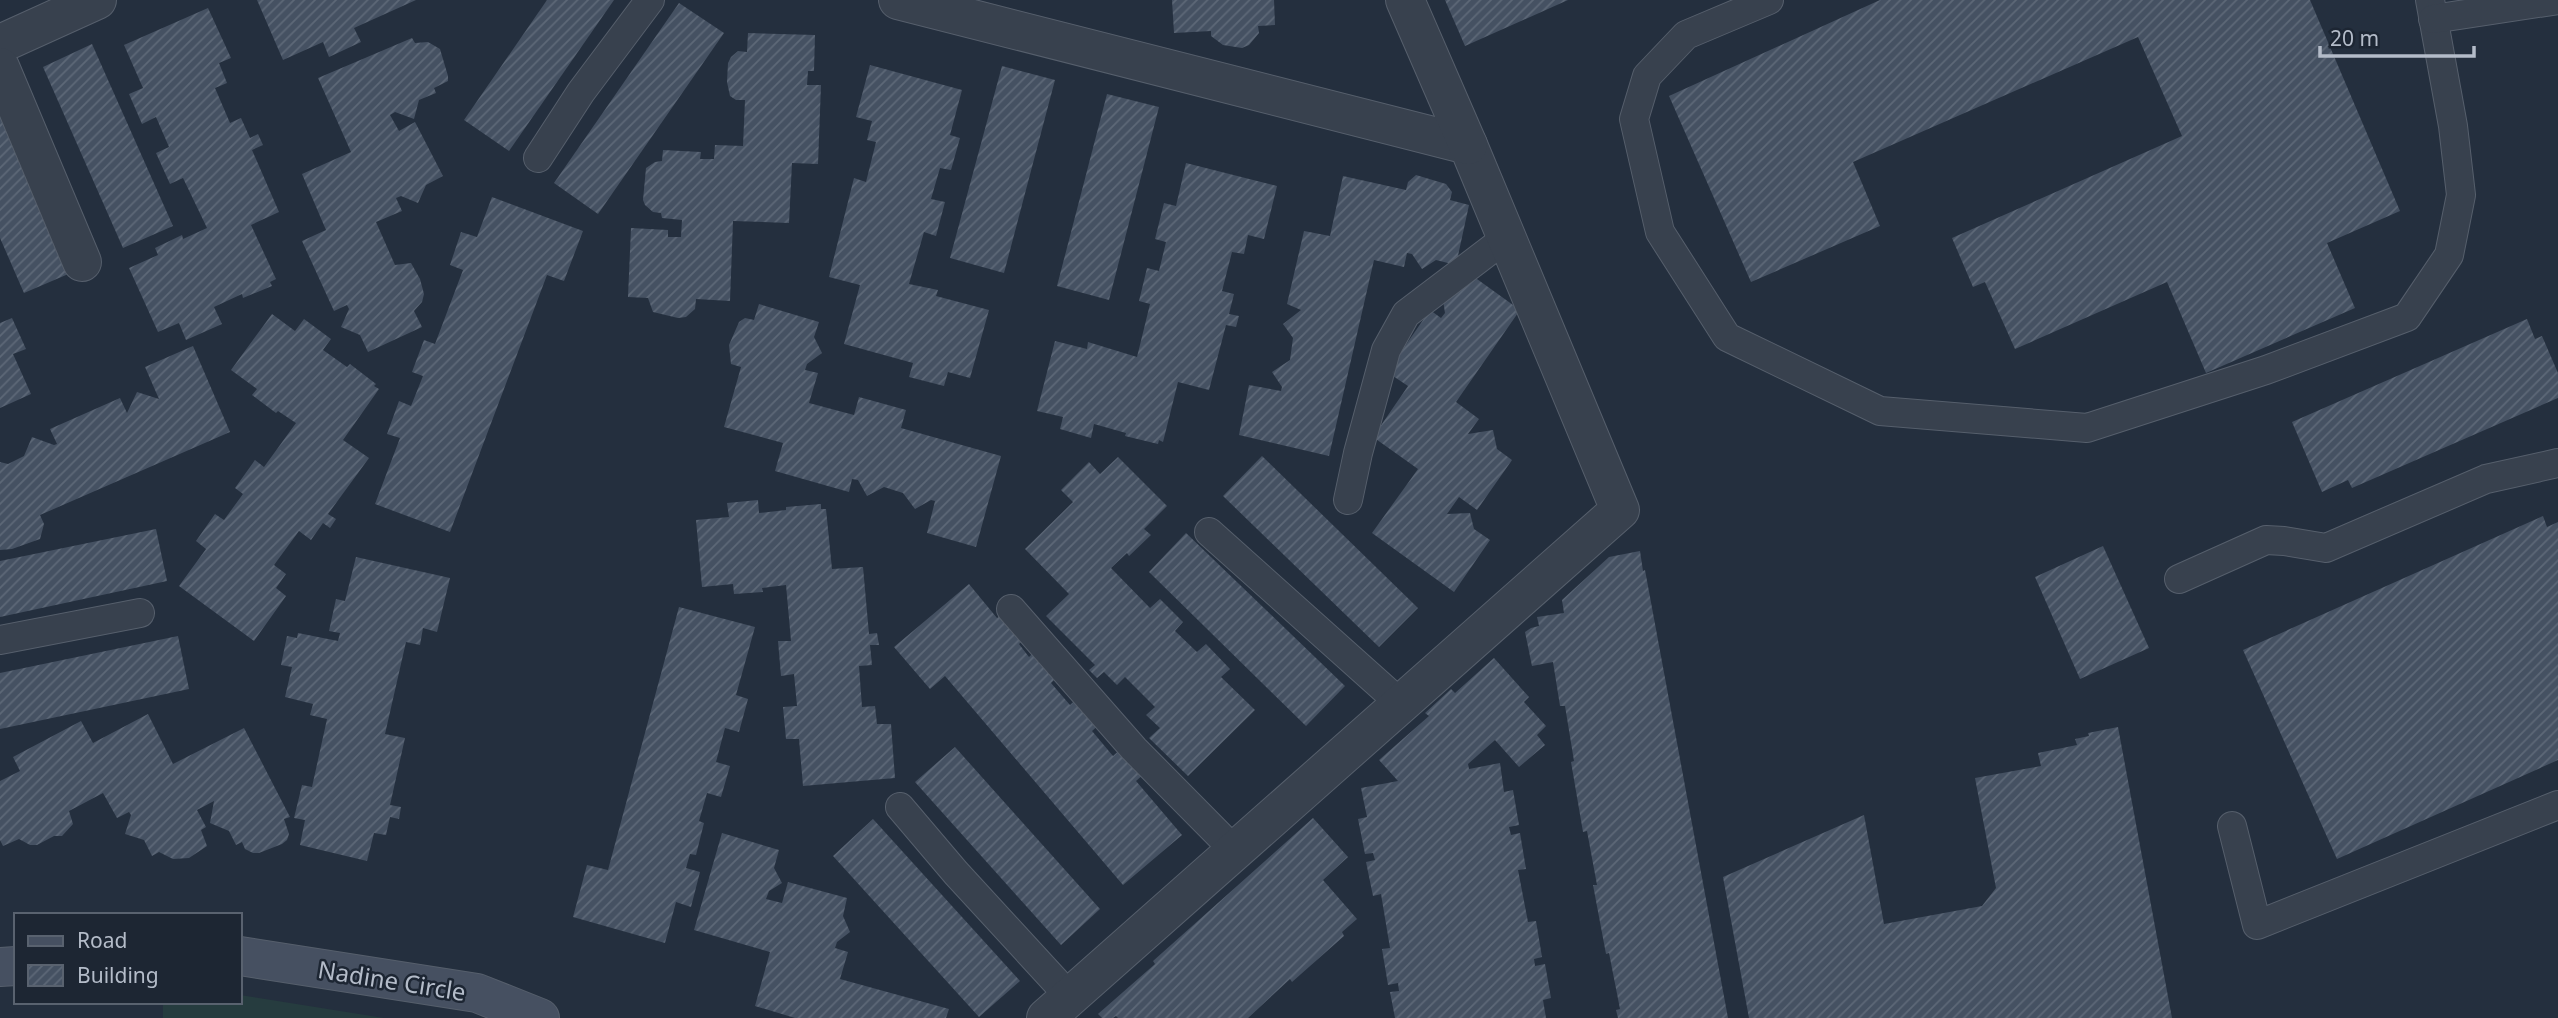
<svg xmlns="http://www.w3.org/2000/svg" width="2558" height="1018" font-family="'Noto Sans',sans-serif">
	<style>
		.grass { fill: #263c3f }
		.building { fill: url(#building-hatch) }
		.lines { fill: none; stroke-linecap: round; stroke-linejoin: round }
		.lane-casing { stroke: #565f6c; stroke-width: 30 }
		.street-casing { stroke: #565f6c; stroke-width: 40 }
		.secondary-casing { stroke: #565f6c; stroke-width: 40 }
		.lane { stroke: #38414e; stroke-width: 28 }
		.street { stroke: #38414e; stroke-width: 38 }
		.secondary { stroke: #465061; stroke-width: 38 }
		.labels { text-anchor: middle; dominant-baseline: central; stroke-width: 5; stroke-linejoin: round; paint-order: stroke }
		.street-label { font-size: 24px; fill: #b4bcc9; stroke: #1d2633 }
	</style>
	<defs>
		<pattern id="building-hatch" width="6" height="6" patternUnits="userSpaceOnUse" patternTransform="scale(1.75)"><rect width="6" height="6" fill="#455162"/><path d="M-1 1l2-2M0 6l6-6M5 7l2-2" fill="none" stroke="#5d6877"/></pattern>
	</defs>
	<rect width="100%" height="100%" fill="#242f3e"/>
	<path class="grass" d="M240 995 384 1018H163V1002H240Z"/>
	<g class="building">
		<path d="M257 0H416L354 28 361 42 329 57 323 42 283 60Z"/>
		<path d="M547 0H614L509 151 464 120Z"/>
		<path d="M1172 0H1274L1275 25 1258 26 1259 33 1249 45 1242 48 1223 45 1211 36V31L1174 33Z"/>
		<path d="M1445 0H1568L1465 46Z"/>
		<path d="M1880 0H2310L2400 211 2327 243 2355 308 2206 373 2167 282 2015 349 1985 282 1973 287 1952 238 2182 136 2138 37 1853 162 1880 226 1751 282 1669 96Z"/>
		<path d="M679 3 724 33 598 214 554 183Z"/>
		<path d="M208 8 231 58 219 63 227 83 215 88 230 123 241 118 250 138 258 134 263 145 252 150 279 212 251 225 276 279 270 282 272 286 243 298 242 294 214 307 222 324 186 340 179 323 158 332 129 268 158 255 155 248 182 235 183 239 207 228 183 178 170 184 156 153 169 147 156 117 142 124 129 94 143 88 124 45Z"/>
		<path d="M748 33 815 35 814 71H808L807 85H821L818 164 792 163 789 223 733 221 730 301 696 299 695 309 686 317 678 318 653 312 648 298 628 297 631 228 668 230V237H681L682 220 662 218 661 213 653 212 645 205 643 200 646 168 655 162 662 161 663 150 701 152 700 159H714L715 145 743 146 745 100H736L730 96 727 82 728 63 731 57 738 51 747 52Z"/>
		<path d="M412 38 415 43 428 42 440 49 448 76V81L434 88 436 93 419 100 414 119 395 112 390 115 399 131 415 122 443 176 426 185 418 203 401 196 396 198 402 211 376 222 395 265 411 263 420 279 424 294 422 302 414 311 422 327 368 352 360 335 341 327 349 309 347 305 334 311 302 241 326 230 302 174 351 152 318 78Z"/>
		<path d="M92 44 173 226 123 248 43 67Z"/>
		<path d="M870 65 962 90 950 135 960 138 951 170 940 168 931 199 945 202 936 236 924 232 909 284 938 290 936 296 989 310 970 378 948 372 944 386 909 377 913 363 844 344 860 285 829 277 854 178 866 182 876 142 867 140 872 121 856 117Z"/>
		<path d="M1002 66 1055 80 1004 273 950 258Z"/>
		<path d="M1107 94 1159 107 1109 300 1057 286Z"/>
		<path d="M0 103 73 272 24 293 0 238Z"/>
		<path d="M1186 163 1277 186 1264 239 1248 235 1244 254 1232 252 1222 291 1234 294 1229 314 1239 316 1236 327 1226 325 1209 390 1178 382 1163 442 1159 440 1158 444 1125 436 1126 433 1094 424 1091 438 1060 429 1063 417 1037 411 1055 341 1087 349 1088 342 1137 357 1150 304 1139 301 1147 268 1159 271 1166 242 1155 239 1164 203 1176 206Z"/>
		<path d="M1416 175 1446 184 1452 192 1450 200 1469 205 1456 265 1436 260 1422 269 1412 254 1407 253 1404 267 1374 260 1329 456 1239 435 1249 385 1281 391 1282 387 1272 372 1290 360 1293 338 1283 324 1301 310 1287 304 1304 231 1330 236 1343 176 1406 190 1408 182Z"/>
		<path d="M492 197 583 231 564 281 547 275 450 532 375 504 400 438 387 434 399 401 411 406 423 376 412 372 424 340 435 344 463 270 450 265 461 232 477 237Z"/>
		<path d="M1470 274 1520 310 1456 402 1479 419 1468 434 1493 430 1497 449 1512 460 1477 510 1459 497 1447 514 1470 513 1474 529 1490 540 1454 592 1372 533 1418 469 1373 437 1408 386 1387 372 1430 310 1441 318 1445 313 1442 294Z"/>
		<path d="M759 304 819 322 814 337 822 353 807 364 805 370 818 373 809 403 854 415 859 397 906 410 901 428 1001 456 976 547 927 533 935 501 931 500 915 509 903 493 884 487 867 496 858 480 852 479 849 492 775 471 783 443 724 427 741 367 731 364 729 345 739 322 745 318 754 320Z"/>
		<path d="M272 314 295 331 304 319 331 339 323 350 347 367 350 364 376 384 374 386 379 389 343 440 369 458 328 514 336 519 330 528 323 523 311 540 299 531 274 565 286 574 276 588 286 596 254 641 179 586 206 549 196 541 215 514 224 520 243 494 235 488 255 460 264 467 296 423 278 411 276 413 252 395 257 389 231 370Z"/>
		<path d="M12 318 26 349 13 354 31 394 0 408V323Z"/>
		<path d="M2527 319 2535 339 2542 336 2558 373V398L2352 488 2348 480 2322 492 2292 422Z"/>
		<path d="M193 346 230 432 40 515 44 524 40 539 12 549 0 550V462L8 464 24 456 32 437 54 445 57 444 50 429 120 398 127 413 137 392 159 399 145 367Z"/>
		<path d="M1262 456 1418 608 1379 647 1223 496Z"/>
		<path d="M1118 457 1167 506 1144 529 1151 535 1129 556 1127 553 1111 568 1150 608 1160 599 1183 622 1175 631 1197 652 1206 644 1230 669 1221 677 1255 710 1188 776 1149 738 1160 728 1146 715 1155 707 1125 677 1117 685 1104 672 1097 678 1089 670 1095 665 1046 616 1069 594 1025 549 1073 502 1061 490 1089 462 1100 474Z"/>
		<path d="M758 500 759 513 786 510V507L821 504V509H826L832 569 863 567 869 634 877 633 879 645H870L872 665 859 666 862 707 875 706 877 724H891L895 778 803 786 799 739H786L783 707 797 706 794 674 781 676 778 641H791L786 585 762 588 763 592 734 594 733 584 702 587 696 520 729 517 727 503Z"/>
		<path d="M2543 516 2547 527 2558 522V760L2337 859 2243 650Z"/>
		<path d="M156 529 167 581 0 617V561Z"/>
		<path d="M1186 533 1345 686 1306 726 1149 572Z"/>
		<path d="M2103 546 2149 648 2080 679 2035 577Z"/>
		<path d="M1640 551 1643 571 1645 570 1728 1018H1618L1616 1010 1620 1009 1609 953 1606 954 1593 885H1597L1587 831 1583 832 1571 762 1574 761 1565 706H1560L1553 662 1532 666 1525 632 1531 628 1539 626 1537 617 1564 613 1562 600 1609 557Z"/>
		<path d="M356 557 450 578 437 632 423 628 420 645 406 642 385 734 405 738 390 805 401 807 399 819 390 817 386 835 374 833 367 861 300 845 305 820 294 818 302 785 312 787 327 719 310 715 313 704 285 697 292 667 281 665 287 636 297 638 298 633 338 641 340 633 329 631 336 599 345 601Z"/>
		<path d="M969 584 997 618 1007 611 1028 636 1019 644 1029 657 1032 654 1054 680 1051 683 1070 705 1080 696 1102 722 1092 731 1113 756 1123 747 1145 773 1136 781 1182 835 1123 885 945 676 930 689 894 647Z"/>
		<path d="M679 607 755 627 736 695 748 699 739 732 725 728 716 762 730 766 721 797 707 793 699 821 704 823 696 855 690 854 686 868 700 872 691 907 676 902 665 943 573 917 587 865 608 870Z"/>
		<path d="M178 636 189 689 0 729V673Z"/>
		<path d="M1494 658 1529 697 1524 702 1546 726 1537 735 1545 745 1519 767 1495 740 1468 764 1469 769 1500 763 1504 792 1513 790 1519 825 1509 827 1511 835 1520 833 1526 869 1518 870 1528 922 1536 921 1542 957 1534 959 1535 966 1545 964 1551 998 1543 1000 1546 1018H1395L1390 992 1399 991 1398 983 1388 985 1382 949 1390 948 1381 894 1373 896 1366 862 1375 860 1373 853 1365 854 1358 819 1367 817 1361 788 1398 781 1379 760 1429 716 1425 713 1451 689 1455 693Z"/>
		<path d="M148 714 173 764 244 728 290 817 284 819 289 834 287 840 282 844 259 853H253L245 849 242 842 236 845 229 831 210 823 214 801 197 810 206 827 201 830 207 846 189 858 173 859 159 852 152 856 144 840 125 834 131 815 129 812 117 818 103 793 69 811 73 824 62 836H54L37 845H30L19 839 3 846 0 840V781L20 771 13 757 81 721 93 743Z"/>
		<path d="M2118 727 2172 1018H1749L1723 877 1864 815 1884 924 1982 906 1996 888 1975 778 2041 766 2038 753 2077 745 2075 739 2089 736 2088 733Z"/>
		<path d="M955 747 1100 909 1061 945 915 782Z"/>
		<path d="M1313 818 1348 857 1323 880 1357 919 1342 932 1344 936 1292 982 1290 979 1248 1018H1118L1116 1016 1113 1018H1102L1098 1014 1155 964 1153 961Z"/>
		<path d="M873 819 1020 981 979 1017 833 856Z"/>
		<path d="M722 833 779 850 774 868 782 883 769 891 766 899 782 903 788 882 847 898 843 916 850 932 837 942 835 948 848 952 840 979 949 1009 946 1018H795L755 1006 770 952 694 930Z"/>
	</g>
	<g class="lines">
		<g class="lane-casing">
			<g id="lane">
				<path d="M1769 0 1686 35 1647 76 1634 119 1660 232 1727 337 1880 411 2087 428 2266 370 2407 317 2449 255 2461 195 2453 126 2430 0"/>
				<path d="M2433 19 2558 0"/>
				<path d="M538 158 581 92 650 0"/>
				<path d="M1348 500 1358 453 1386 350 1406 314 1506 238"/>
				<path d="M1209 532 1400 703"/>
				<path d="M2179 579 2266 540 2284 541 2326 548 2486 479 2558 463"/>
				<path d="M1011 609 1134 749 1234 850"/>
				<path d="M0 640 140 613"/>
				<path d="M900 807 956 873 1070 997"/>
				<path d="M2232 826 2257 925 2558 805"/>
			</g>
		</g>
		<g class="street-casing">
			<g id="street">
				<path d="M898 0 1468 145 1620 510 1046 1018"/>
				<path d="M1405 0 1468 145"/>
				<path d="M0 44 97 0"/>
				<path d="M0 67 82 262"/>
			</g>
		</g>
		<g class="secondary-casing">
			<g id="secondary">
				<path d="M240 956 477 993 540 1018"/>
				<path d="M0 967 16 966"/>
			</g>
		</g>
		<use href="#lane" class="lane"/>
		<use href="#street" class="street"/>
		<use href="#secondary" class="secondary"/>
	</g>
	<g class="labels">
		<g class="street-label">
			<text transform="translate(392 980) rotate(9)">Nadine Circle</text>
		</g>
	</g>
	<rect x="14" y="913" width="228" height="91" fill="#1d2633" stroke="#59626f" stroke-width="2"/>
	<rect x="28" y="936" width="35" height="10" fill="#465061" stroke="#59626f" stroke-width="2"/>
	<text x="77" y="948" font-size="21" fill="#b4bcc9">Road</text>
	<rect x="28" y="965" width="35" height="21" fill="url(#building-hatch)" stroke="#59626f" stroke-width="2"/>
	<text x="77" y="983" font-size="21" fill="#b4bcc9">Building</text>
	<path d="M2320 46v10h154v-10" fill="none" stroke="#b4bcc9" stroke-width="3.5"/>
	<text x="2330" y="46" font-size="21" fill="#b4bcc9" stroke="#1d2633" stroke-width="5" paint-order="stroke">20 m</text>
</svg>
